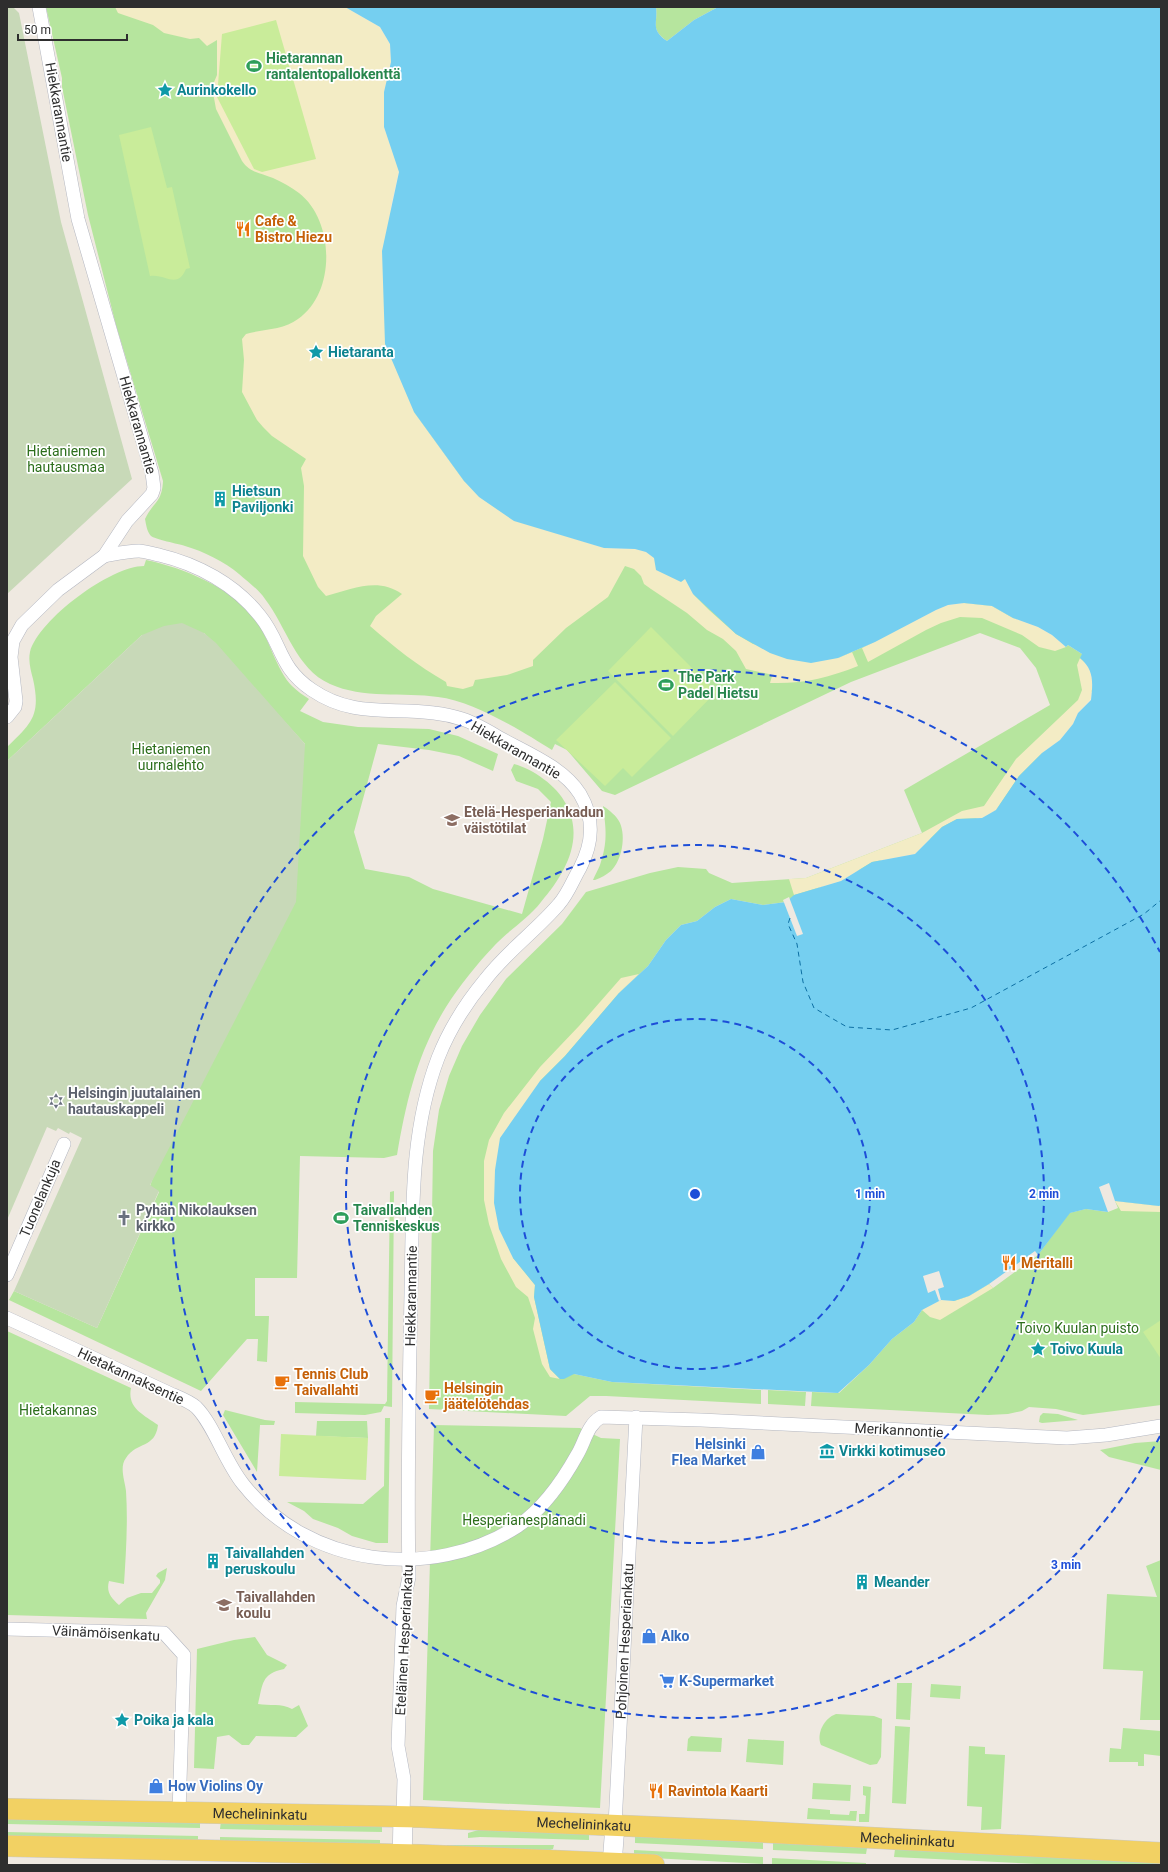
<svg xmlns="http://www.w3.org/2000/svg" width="1168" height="1872" font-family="Roboto,sans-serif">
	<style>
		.green { fill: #b6e59e }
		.sand { fill: #f3ecc5 }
		.cemetery { fill: #c8d9b8 }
		.pitch { fill: #c9ec9a }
		.water { fill: #75cff0 }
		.pier { fill: #efe9e1 }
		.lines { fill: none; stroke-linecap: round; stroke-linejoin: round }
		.ferry { stroke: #0d6fa3; stroke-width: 1; stroke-dasharray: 5 4; stroke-linecap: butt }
		.street-casing { stroke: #b4b7c1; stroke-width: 14 }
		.secondary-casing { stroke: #b4b7c1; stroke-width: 20 }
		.primary-casing { stroke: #c9c9c9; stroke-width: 22 }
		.street { stroke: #fff; stroke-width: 13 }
		.secondary { stroke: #fff; stroke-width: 19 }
		.primary { stroke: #f2d163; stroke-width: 21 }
		.ring { fill: none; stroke: #1d4ed8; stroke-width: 2; stroke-dasharray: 7 5 }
		.labels { text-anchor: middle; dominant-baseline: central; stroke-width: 3.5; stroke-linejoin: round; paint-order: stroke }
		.leisure-label { font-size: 14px; font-weight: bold; fill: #27864d; stroke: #fff; text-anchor: start }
		.culture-label { font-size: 14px; font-weight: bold; fill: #0d838f; stroke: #fff; text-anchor: start }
		.street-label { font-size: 14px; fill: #2e2e2e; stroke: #fff }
		.food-label { font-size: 14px; font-weight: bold; fill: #c56008; stroke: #fff; text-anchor: start }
		.park-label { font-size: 14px; fill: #2c6e1b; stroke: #fff }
		.education-label { font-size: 14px; font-weight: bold; fill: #785e54; stroke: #fff; text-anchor: start }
		.worship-label { font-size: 14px; font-weight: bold; fill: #5b616d; stroke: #fff; text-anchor: start }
		.shop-label { font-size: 14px; font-weight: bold; fill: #366cbe; stroke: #fff; text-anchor: start }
		.centre { fill: #1d4ed8; stroke: #fff; stroke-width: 2 }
		.ring-label { font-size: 12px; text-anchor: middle; font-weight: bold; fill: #1d4ed8; stroke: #fff; stroke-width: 3.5; stroke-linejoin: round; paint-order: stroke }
	</style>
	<rect width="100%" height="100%" fill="#efe9e1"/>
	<g class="green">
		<path d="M46 7H345L414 412 464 481 546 530 838 658 964 603 992 606 1066 647 1068 645 1082 654 1092 691 996 810 786 902 763 905 731 899 715 907 697 921 681 925 666 940 648 966 619 993 574 1374 612 1382 761 1390V1404L606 1396H590L566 1416 429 1409 433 1151 439 1110 449 1076 462 1046 480 1015 506 979 562 924 586 892 650 873 678 867 706 869 709 873 732 883 806 878 922 833 904 790 1050 705 1036 668 1020 648 980 633 851 682 615 795 602 791 567 750 555 744 552 750C522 731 473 701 438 697 403 692 363 699 330 684 296 669 286 626 265 599 258 589 248 582 239 574 225 562 203 551 185 546 179 544 154 539 151 536 147 532 146 524 145 519 153 502 162 503 163 481L116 325 88 215 62 87V78Z"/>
		<path d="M656 7H718L694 20 667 41C650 29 658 24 656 7Z"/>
		<path d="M146 560C184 568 233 588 257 621 269 639 277 671 292 686 297 691 303 695 309 699L300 711 323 722 358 727 429 729 458 736 498 754 493 771 459 756 429 750 378 744 354 832 365 869 409 877 433 889 522 914 543 839 551 802 538 789 516 781 511 770 514 764C533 769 557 786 566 804 585 839 565 874 541 902 528 919 509 930 495 945 477 964 460 985 446 1007 417 1054 406 1102 397 1155L384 1158 300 1156 297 1278H255V1316H269L267 1362 257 1361 258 1339H247L201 1391 9 1300 14 1291 97 1328 159 1192 150 1186 305 744 204 633 142 635 7 761V747C32 723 41 715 33 679 31 671 28 661 30 652 39 619 111 566 144 566Z"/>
		<path d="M603 806C609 810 617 816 620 823 626 837 622 860 611 871 606 875 601 878 595 880H593C595 875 598 870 600 865 608 842 606 829 603 806Z"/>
		<path d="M394 1191 392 1407 384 1406 381 1412 365 1415 295 1413V1402L385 1404 387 1401 390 1192Z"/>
		<path d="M1115 1201 1159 1206 1161 1205V1405L1083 1415 1056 1409 1029 1407 1022 1411 1008 1414 988 1415 811 1406 812 1392 839 1393 869 1365 892 1339 914 1322 922 1310 969 1296 989 1284 993 1288 1038 1255 1069 1213 1086 1209 1108 1212 1118 1208Z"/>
		<path d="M7 1331 131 1388C127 1408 143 1414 158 1425 155 1449 137 1441 126 1458 119 1467 125 1481 126 1491 128 1522 126 1553 124 1584L109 1581C106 1592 111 1598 119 1605L127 1598 141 1593H152L160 1583V1580L156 1576 158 1573 167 1568 165 1580 146 1613 147 1619 7 1615Z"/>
		<path d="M768 1390 806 1392 805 1406 768 1404Z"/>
		<path d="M225 1410 265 1420 275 1421 274 1425H260L257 1472 223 1415Z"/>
		<path d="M1043 1413 1058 1414 1078 1420 1042 1423 1039 1422 1040 1416Z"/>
		<path d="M385 1418H390L388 1543H376L352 1536 338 1528 313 1519 304 1511 287 1502 363 1504 384 1486Z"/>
		<path d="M317 1421H367L368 1438 316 1436Z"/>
		<path d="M434 1425 580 1428 601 1438 620 1439 600 1808 423 1800Z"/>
		<path d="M1161 1441V1470L1109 1457 1100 1450 1135 1443Z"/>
		<path d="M1161 1560V1720H1140L1143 1671 1103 1669 1107 1594 1157 1597 1146 1566Z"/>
		<path d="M255 1637 267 1655 287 1665 284 1669C261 1674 263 1684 258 1704 269 1706 282 1703 292 1709L299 1705 308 1726 296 1737 256 1736 249 1745H242L229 1735 217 1737 214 1769 194 1768 197 1649 234 1640Z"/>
		<path d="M897 1683H912L910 1720 896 1719Z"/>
		<path d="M931 1684 961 1686 960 1699 930 1697Z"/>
		<path d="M836 1714 874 1716 882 1719 881 1757 877 1764 870 1765 821 1745C816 1734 824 1718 836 1714Z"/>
		<path d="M895 1726 910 1727 906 1804 892 1803Z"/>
		<path d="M1123 1728 1161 1731V1756L1144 1754V1766H1138V1762H1109L1110 1748 1121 1749Z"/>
		<path d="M691 1736 722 1738 721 1752 687 1751 688 1739Z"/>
		<path d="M748 1739 784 1741 783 1765 746 1762Z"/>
		<path d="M969 1746 985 1747V1754L1005 1755 1001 1829 981 1830 982 1807 967 1806Z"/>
		<path d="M813 1783 851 1785 850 1801 812 1799Z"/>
		<path d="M863 1786 871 1787 869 1822H859V1814H865L866 1796 863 1795Z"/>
		<path d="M808 1808 830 1810V1814L849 1815 850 1811H857L856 1821 807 1819Z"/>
		<path d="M7 1816 200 1821V1828L7 1824Z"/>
		<path d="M221 1821 382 1825V1832L220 1829Z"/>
		<path d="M482 1829 589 1834V1840L480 1837 468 1838V1833Z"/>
		<path d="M7 1832 198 1836V1844L7 1840Z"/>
		<path d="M635 1835 763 1842V1849L635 1843Z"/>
		<path d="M220 1837 380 1840V1848L220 1844Z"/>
		<path d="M773 1843 867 1848 866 1854 773 1850Z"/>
		<path d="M447 1845H554L553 1849 541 1853 447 1849Z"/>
		<path d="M895 1849 1161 1863V1865H1057L894 1857Z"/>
		<path d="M634 1850 763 1857V1864L634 1857Z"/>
		<path d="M772 1858 866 1863V1865H772Z"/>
	</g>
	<g class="sand">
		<path d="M115 7H345L380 27 390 44 391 62 384 92V127L399 171 391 207 414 412 464 481 546 530 604 548 635 549 646 552 684 578 689 584 693 594 709 610 736 634 753 644 838 658 852 652 858 666C828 678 803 684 770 683L772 676 769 674 746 669 736 651 723 639 707 630 687 613 651 589 644 584 641 576 634 569 625 566 608 597 566 628 533 660V666L507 675 475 680 473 686 463 689 447 686 446 682C418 666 394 647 370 626L376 616 402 594C378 577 352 589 326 596L318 587 303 556 304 486 301 468 306 459 272 436 263 427 257 420 242 392 244 360 242 339 246 334C263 329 284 330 298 319 336 293 335 221 299 193 291 187 282 182 273 178 261 173 250 173 242 161L216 109 212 87 217 75V40L207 46 199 38 190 39 164 33 153 25 118 13Z"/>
		<path d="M964 603 992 606 1013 618 1038 627 1052 635 1066 647 1055 651 1039 647 1022 635 982 618 960 617 941 623 926 630 868 662 862 648 936 610 948 605Z"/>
		<path d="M1080 658C1094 670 1093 682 1091 699L1078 713 1073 724 1060 740 1042 753 1019 776 996 810 982 818 957 819 942 827 915 854 872 862 841 881 794 895 789 879 806 878 922 833 962 811 984 806 1016 759 1078 700 1082 690 1077 665Z"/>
		<path d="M639 974 619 993 565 1056 540 1081 513 1258 535 1285 534 1297 550 1369 560 1379 550 1377 542 1364 533 1329 535 1318 528 1297 516 1287 501 1259 489 1224 484 1200V1161L489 1140 504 1113 540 1067 579 1026 621 978Z"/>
		<path d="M1115 1201 1159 1206 1161 1205V1212L1121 1211Z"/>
		<path d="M989 1284 993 1288 940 1320 930 1317 922 1310 941 1300 954 1301 969 1296Z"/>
	</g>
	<g class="cemetery">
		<path d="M7 7H13L19 13 61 222 132 479 7 594Z"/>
		<path d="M182 623 204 633 216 643 305 744 296 902 150 1185 159 1191 97 1328 14 1291 82 1138 70 1132 69 1134 58 1128 56 1131 47 1127 7 1220V761L142 635 164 626Z"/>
	</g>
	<g class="pitch">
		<path d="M276 20 316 159 262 172 254 169 217 97 222 34Z"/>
		<path d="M151 127 167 188 172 187 190 268 186 269C177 290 165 273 150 276L119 135Z"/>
		<path d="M651 627 716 692 673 736 608 671Z"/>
		<path d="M615 682 671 738 632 777 623 768 605 786 556 740Z"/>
		<path d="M1161 1320V1359L1143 1332Z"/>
		<path d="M281 1434 368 1438 366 1480 279 1476Z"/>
	</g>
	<path class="water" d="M345 7H656C658 24 650 29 667 41L694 20 718 7H1161V1205L1159 1206 1115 1201 1109 1183 1099 1187 1108 1212 1086 1209 1070 1213 1038 1255 1035 1251 989 1284 969 1296 954 1301 941 1300 922 1310 914 1322 892 1339 869 1365 838 1393 612 1382 574 1374 564 1379H560L550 1369 534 1297 535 1285 513 1258 499 1229 494 1203 495 1170 500 1138 540 1081 565 1056 619 993 648 966 666 940 681 925 697 921 715 907 731 899 763 905 786 902 794 895 841 881 872 862 915 854 942 827 957 819 982 818 996 810 1019 776 1042 753 1060 740 1073 724 1078 713 1091 700C1093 682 1094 670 1080 658L1082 654 1068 645 1066 647 1052 635 1038 627 1013 618 992 606 964 603 948 605 936 610 875 642 838 658 811 663 787 659 770 653 736 634 693 594 685 579 681 582 656 570 654 558 646 552 635 549 604 548 514 521 479 497 464 481 414 412 385 344 382 251 399 172 384 127V92L391 62 390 44 380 27Z"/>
	<g class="pier">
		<path d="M789 897 803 934 797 936 783 900Z"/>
		<path d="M939 1271 944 1287 938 1289 941 1300 939 1301 935 1290 928 1293 923 1276Z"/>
	</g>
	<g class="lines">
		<path class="ferry" d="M790 918 788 924 797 944 803 982 814 1008 847 1027 892 1030 971 1008 1144 914 1161 900"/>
		<g class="street-casing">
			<g id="street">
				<path d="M104 556C115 554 127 551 139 551 145 551 153 554 159 555 197 564 235 584 260 616 282 643 278 667 312 690 353 718 390 707 434 713 443 714 453 716 462 719 475 723 488 731 500 738 527 753 563 767 580 794 595 819 593 843 580 868 573 880 568 894 559 904 536 931 506 952 485 980 466 1003 449 1030 438 1058 409 1134 413 1216 411 1295 409 1389 407 1483 409 1577L403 1606 398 1746 404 1779 403 1816"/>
				<path d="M7 717 15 707 16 701 11 657 13 641 22 625 58 590 104 556 127 521 152 494 154 488 152 473 78 219 39 7"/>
				<path d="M7 1275 64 1144"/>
				<path d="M7 1318 169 1393C178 1397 189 1401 196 1407 214 1425 225 1462 243 1484 308 1567 431 1582 518 1526 544 1508 562 1482 577 1455 585 1442 587 1425 601 1417L701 1420 1067 1438 1106 1435 1161 1426"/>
				<path d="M7 1629 164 1633 184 1655 179 1813"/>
				<path id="s1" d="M615 1825 636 1417"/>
			</g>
		</g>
		<g class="secondary-casing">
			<g id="secondary">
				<path d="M402 1865 403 1816"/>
				<path d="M612 1865 615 1825"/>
			</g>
		</g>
		<g class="primary-casing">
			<g id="primary">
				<path id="s2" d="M7 1809 420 1817 744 1831 1161 1853"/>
				<path d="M7 1846 420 1855 654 1865"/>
			</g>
		</g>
		<use href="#street" class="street"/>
		<use href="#secondary" class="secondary"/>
		<use href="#primary" class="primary"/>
	</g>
	<g class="ring">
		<circle cx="695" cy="1194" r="175"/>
		<circle cx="695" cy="1194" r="349"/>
		<path d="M1160 1436A524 524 0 1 1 1160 952"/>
	</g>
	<defs>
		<g id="stadium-bare" transform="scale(1.2)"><path d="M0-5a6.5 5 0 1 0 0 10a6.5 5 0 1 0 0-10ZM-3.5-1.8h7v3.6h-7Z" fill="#2e9e5b" stroke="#fff" stroke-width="2.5" paint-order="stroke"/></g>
		<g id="sight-bare" transform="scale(1.2)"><path d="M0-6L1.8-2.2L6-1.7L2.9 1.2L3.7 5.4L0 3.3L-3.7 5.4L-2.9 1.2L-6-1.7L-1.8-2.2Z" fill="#0f9aa8" stroke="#fff" stroke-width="2.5" paint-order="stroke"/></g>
		<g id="restaurant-bare" transform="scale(1.2)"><path d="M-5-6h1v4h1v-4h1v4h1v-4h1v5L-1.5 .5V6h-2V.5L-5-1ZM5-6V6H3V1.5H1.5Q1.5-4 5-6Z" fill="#e8710a" stroke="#fff" stroke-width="2.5" paint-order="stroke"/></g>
		<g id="building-bare" transform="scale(1.2)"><path d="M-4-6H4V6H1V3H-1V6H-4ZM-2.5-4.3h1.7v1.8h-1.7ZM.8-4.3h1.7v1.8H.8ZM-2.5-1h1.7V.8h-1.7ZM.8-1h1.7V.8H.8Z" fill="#0f9aa8" stroke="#fff" stroke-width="2.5" paint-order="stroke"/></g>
		<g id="school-bare" transform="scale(1.2)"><path d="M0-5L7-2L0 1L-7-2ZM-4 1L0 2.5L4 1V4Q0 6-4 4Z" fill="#8d6e63" stroke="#fff" stroke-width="2.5" paint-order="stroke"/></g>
		<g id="synagogue-bare" transform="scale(1.2)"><path d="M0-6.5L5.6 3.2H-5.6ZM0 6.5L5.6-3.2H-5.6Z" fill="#6b7280" stroke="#fff" stroke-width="2.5" paint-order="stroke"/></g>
		<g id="church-bare" transform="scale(1.2)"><path d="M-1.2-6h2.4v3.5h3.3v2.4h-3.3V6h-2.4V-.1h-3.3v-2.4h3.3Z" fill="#6b7280" stroke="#fff" stroke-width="2.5" paint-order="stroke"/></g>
		<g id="cafe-bare" transform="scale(1.2)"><path d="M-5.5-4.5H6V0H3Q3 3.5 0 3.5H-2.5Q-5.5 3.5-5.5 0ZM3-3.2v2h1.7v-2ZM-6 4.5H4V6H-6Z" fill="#e8710a" stroke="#fff" stroke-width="2.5" paint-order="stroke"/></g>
		<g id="museum-bare" transform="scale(1.2)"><path d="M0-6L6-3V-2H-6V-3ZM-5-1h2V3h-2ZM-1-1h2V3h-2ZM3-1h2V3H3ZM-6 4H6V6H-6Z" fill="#0f9aa8" stroke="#fff" stroke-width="2.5" paint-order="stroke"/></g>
		<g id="shop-bare" transform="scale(1.2)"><path d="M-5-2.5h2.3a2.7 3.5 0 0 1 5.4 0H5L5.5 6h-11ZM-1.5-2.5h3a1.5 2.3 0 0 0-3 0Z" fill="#3f7fe0" stroke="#fff" stroke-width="2.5" paint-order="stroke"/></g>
		<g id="supermarket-bare" transform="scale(1.2)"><path d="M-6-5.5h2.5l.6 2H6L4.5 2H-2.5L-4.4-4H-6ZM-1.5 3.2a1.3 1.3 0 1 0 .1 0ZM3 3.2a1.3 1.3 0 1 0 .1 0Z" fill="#3f7fe0" stroke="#fff" stroke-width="2.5" paint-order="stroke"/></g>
	</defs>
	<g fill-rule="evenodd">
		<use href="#stadium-bare" x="254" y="66"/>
		<use href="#sight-bare" x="165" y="90"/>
		<use href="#restaurant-bare" x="243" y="229"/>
		<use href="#sight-bare" x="316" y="352"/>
		<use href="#building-bare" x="220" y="499"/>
		<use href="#stadium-bare" x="666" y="685"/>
		<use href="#school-bare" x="452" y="820"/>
		<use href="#synagogue-bare" x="56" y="1101"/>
		<use href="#church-bare" x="124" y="1218"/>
		<use href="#stadium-bare" x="341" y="1218"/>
		<use href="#restaurant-bare" x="1009" y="1263"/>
		<use href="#sight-bare" x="1038" y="1349"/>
		<use href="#cafe-bare" x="282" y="1382"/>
		<use href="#cafe-bare" x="432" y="1396"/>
		<use href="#museum-bare" x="827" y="1451"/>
		<use href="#shop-bare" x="758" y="1452"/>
		<use href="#building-bare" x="213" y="1561"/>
		<use href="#building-bare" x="862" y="1582"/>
		<use href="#school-bare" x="224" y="1605"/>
		<use href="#shop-bare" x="649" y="1636"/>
		<use href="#supermarket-bare" x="667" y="1681"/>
		<use href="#sight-bare" x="122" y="1720"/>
		<use href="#shop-bare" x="156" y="1786"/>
		<use href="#restaurant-bare" x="656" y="1791"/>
	</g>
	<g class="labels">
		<g class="leisure-label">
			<text x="266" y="58">Hietarannan<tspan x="266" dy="16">rantalentopallokenttä</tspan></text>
			<text x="678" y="677">The Park<tspan x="678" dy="16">Padel Hietsu</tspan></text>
			<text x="353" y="1210">Taivallahden<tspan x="353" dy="16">Tenniskeskus</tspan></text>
		</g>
		<g class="culture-label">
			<text x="177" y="90">Aurinkokello</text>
			<text x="328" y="352">Hietaranta</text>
			<text x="232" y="491">Hietsun<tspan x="232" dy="16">Paviljonki</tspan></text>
			<text x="1050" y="1349">Toivo Kuula</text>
			<text x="839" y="1451">Virkki kotimuseo</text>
			<text x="225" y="1553">Taivallahden<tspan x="225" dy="16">peruskoulu</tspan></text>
			<text x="874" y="1582">Meander</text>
			<text x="134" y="1720">Poika ja kala</text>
		</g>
		<g class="street-label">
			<text transform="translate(59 112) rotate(80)">Hiekkarannantie</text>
			<text transform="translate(138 425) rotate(74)">Hiekkarannantie</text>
			<text transform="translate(516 750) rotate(30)">Hiekkarannantie</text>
			<text transform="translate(40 1198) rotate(-67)">Tuonelankuja</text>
			<text transform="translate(411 1296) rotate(-89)">Hiekkarannantie</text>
			<text transform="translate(131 1376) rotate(25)">Hietakannaksentie</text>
			<text transform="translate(899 1430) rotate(3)">Merikannontie</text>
			<text transform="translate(106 1633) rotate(3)">Väinämöisenkatu</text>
			<text transform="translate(404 1640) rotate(-87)">Eteläinen Hesperiankatu</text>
			<text stroke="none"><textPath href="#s1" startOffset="184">Pohjoinen Hesperiankatu</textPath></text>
			<text stroke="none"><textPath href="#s2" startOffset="253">Mechelininkatu</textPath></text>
			<text stroke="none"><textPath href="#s2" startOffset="577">Mechelininkatu</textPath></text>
			<text stroke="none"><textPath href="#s2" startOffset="901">Mechelininkatu</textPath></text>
		</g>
		<g class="food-label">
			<text x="255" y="221">Cafe &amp;<tspan x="255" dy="16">Bistro Hiezu</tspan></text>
			<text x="1021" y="1263">Meritalli</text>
			<text x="294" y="1374">Tennis Club<tspan x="294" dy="16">Taivallahti</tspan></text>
			<text x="444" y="1388">Helsingin<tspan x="444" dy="16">jäätelötehdas</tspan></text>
			<text x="668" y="1791">Ravintola Kaarti</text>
		</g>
		<g class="park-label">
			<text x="66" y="451">Hietaniemen<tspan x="66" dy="16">hautausmaa</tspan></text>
			<text x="171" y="749">Hietaniemen<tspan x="171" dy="16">uurnalehto</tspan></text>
			<text x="1078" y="1328">Toivo Kuulan puisto</text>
			<text x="58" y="1410">Hietakannas</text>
			<text x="524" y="1520">Hesperianesplanadi</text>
		</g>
		<g class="education-label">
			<text x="464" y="812">Etelä-Hesperiankadun<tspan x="464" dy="16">väistötilat</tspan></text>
			<text x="236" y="1597">Taivallahden<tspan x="236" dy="16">koulu</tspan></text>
		</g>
		<g class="worship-label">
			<text x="68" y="1093">Helsingin juutalainen<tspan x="68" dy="16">hautauskappeli</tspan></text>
			<text x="136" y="1210">Pyhän Nikolauksen<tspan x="136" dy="16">kirkko</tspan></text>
		</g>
		<g class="shop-label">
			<text x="746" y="1444" text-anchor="end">Helsinki<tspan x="746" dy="16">Flea Market</tspan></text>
			<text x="661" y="1636">Alko</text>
			<text x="679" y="1681">K-Supermarket</text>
			<text x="168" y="1786">How Violins Oy</text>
		</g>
	</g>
	<circle cx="695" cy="1194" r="6" class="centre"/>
	<g class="ring-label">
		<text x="870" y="1198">1 min</text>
		<text x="1044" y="1198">2 min</text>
		<text x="1066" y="1569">3 min</text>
	</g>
	<rect width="1168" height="1872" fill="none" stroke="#2e2e2e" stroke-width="16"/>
	<path d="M18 34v6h109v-6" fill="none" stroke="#2e2e2e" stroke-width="2"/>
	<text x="24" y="34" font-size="12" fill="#2e2e2e" stroke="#ffffff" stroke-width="3" paint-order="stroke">50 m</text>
</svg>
